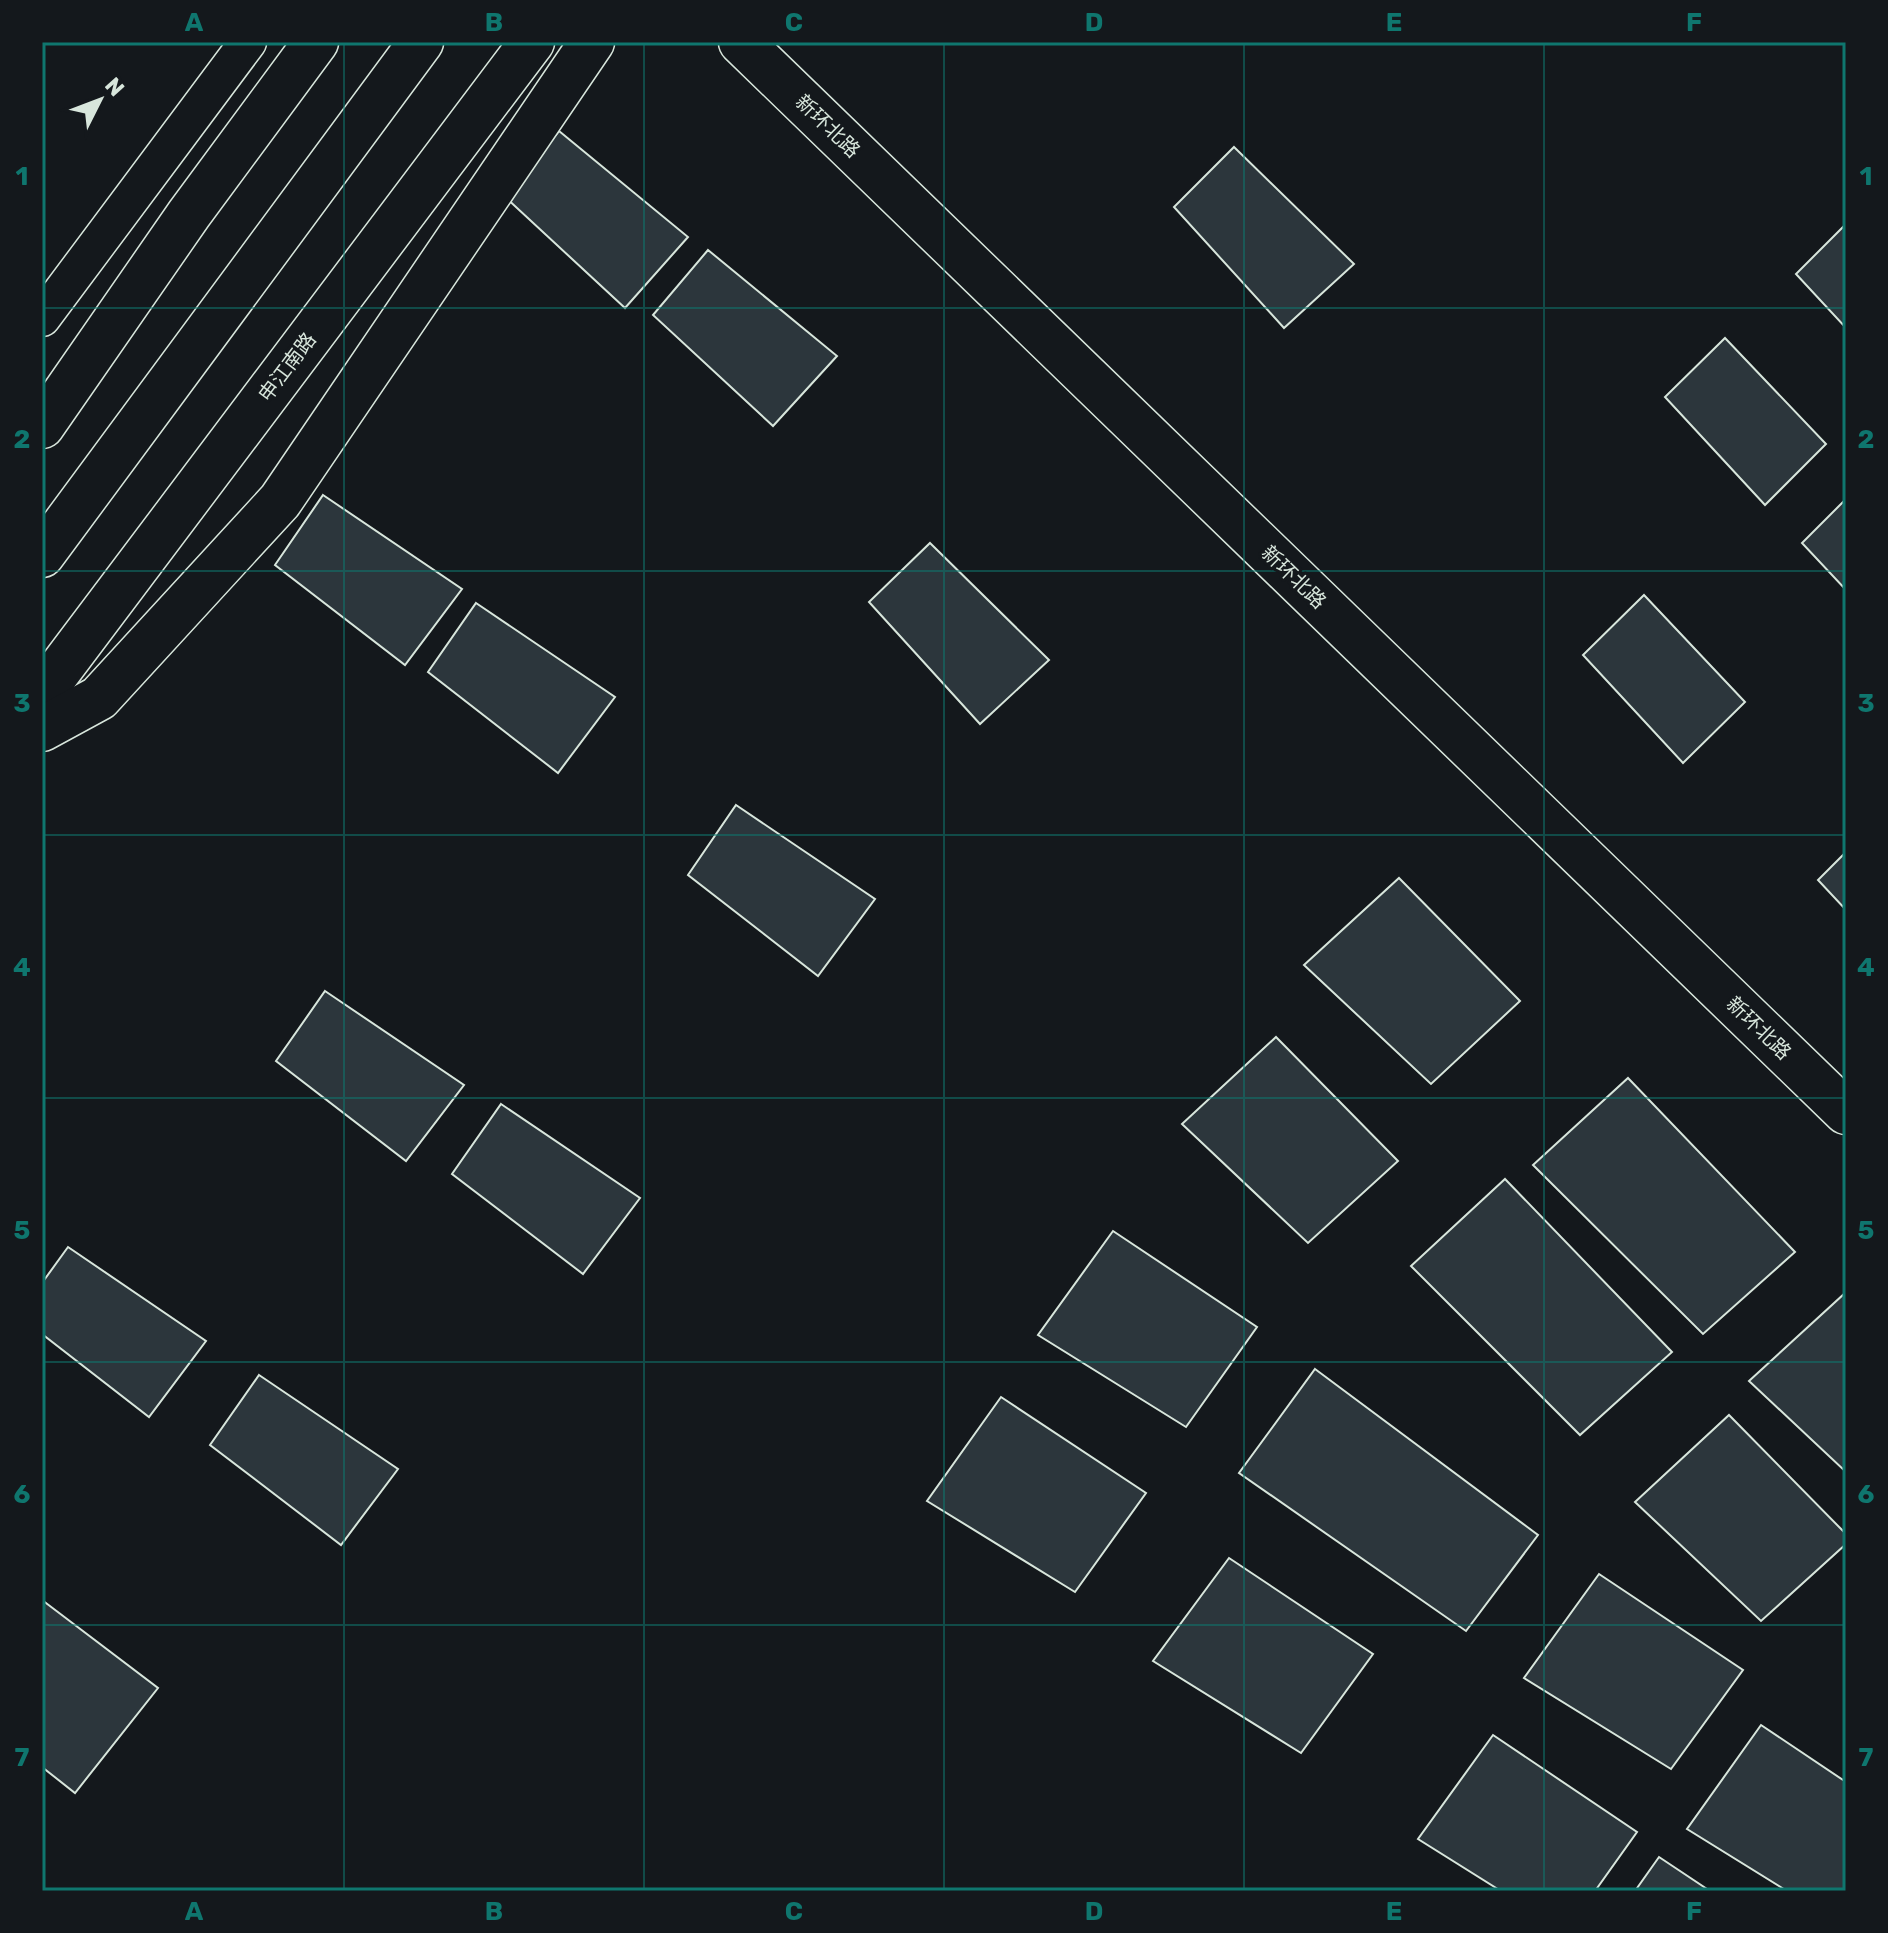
<svg xmlns="http://www.w3.org/2000/svg" width="1888" height="1933" font-family="Rubik,'Noto Sans SC',sans-serif">
	<style>
		.building { fill: #2c363c; stroke: #d8e6dc; stroke-width: 2 }
		.lines { fill: none; stroke-linecap: round; stroke-linejoin: round }
		.minor-casing { stroke: #d8e6dc; stroke-width: 39 }
		.tertiary-casing { stroke: #d8e6dc; stroke-width: 47 }
		.primary-casing { stroke: #d8e6dc; stroke-width: 47 }
		.minor { stroke: #14181c; stroke-width: 36 }
		.tertiary { stroke: #14181c; stroke-width: 44 }
		.primary { stroke: #14181c; stroke-width: 44 }
		.grid { fill: none; stroke: #0f766e; stroke-width: 2; stroke-opacity: 0.55 }
		.labels { text-anchor: middle; dominant-baseline: central; stroke-width: 6; stroke-linejoin: round; paint-order: stroke }
		.street-label { font-size: 20px; fill: #d8e6dc; stroke: #14181c }
		.neatline { fill: none; stroke: #0f766e; stroke-width: 3 }
		.grid-label { font-size: 26px; text-anchor: middle; font-weight: bold; fill: #0f766e }
	</style>
	<rect width="100%" height="100%" fill="#14181c"/>
	<g class="building">
		<path d="M559 131 688 237 625 308 504 196Z"/>
		<path d="M1234 147 1354 264 1284 328 1174 207Z"/>
		<path d="M1846 224V328L1796 274Z"/>
		<path d="M708 250 837 356 773 426 653 315Z"/>
		<path d="M1725 338 1826 444 1765 505 1665 397Z"/>
		<path d="M323 495 462 589 405 665 275 565Z"/>
		<path d="M1846 499V590L1802 543Z"/>
		<path d="M930 543 1049 660 980 724 869 602Z"/>
		<path d="M1644 595 1745 702 1683 763 1583 655Z"/>
		<path d="M476 603 615 697 558 773 428 672Z"/>
		<path d="M736 805 875 899 818 976 688 875Z"/>
		<path d="M1846 852V910L1818 880Z"/>
		<path d="M1399 878 1520 1001 1431 1084 1304 965Z"/>
		<path d="M325 991 464 1085 406 1161 276 1061Z"/>
		<path d="M1276 1037 1398 1161 1308 1243 1182 1124Z"/>
		<path d="M1628 1078 1795 1252 1703 1334 1533 1165Z"/>
		<path d="M501 1104 640 1198 583 1274 452 1174Z"/>
		<path d="M1505 1179 1672 1352 1580 1435 1411 1266Z"/>
		<path d="M1113 1231 1257 1327 1186 1427 1038 1335Z"/>
		<path d="M68 1247 206 1341 149 1417 42 1334V1283Z"/>
		<path d="M1844 1294 1846 1296V1472L1749 1381Z"/>
		<path d="M1315 1369 1538 1535 1466 1631 1239 1473Z"/>
		<path d="M259 1375 398 1469 341 1545 210 1445Z"/>
		<path d="M1001 1397 1146 1493 1075 1592 927 1501Z"/>
		<path d="M1729 1415 1846 1534V1544L1761 1621 1635 1502Z"/>
		<path d="M1229 1558 1373 1654 1301 1753 1153 1661Z"/>
		<path d="M1599 1574 1743 1670 1671 1769 1524 1678Z"/>
		<path d="M42 1600 158 1688 75 1793 42 1767Z"/>
		<path d="M1761 1725 1846 1782V1891H1787L1687 1829Z"/>
		<path d="M1493 1735 1637 1832 1595 1891H1501L1418 1839Z"/>
		<path d="M1659 1857 1710 1891H1635Z"/>
	</g>
	<g class="lines">
		<g class="minor-casing">
			<path id="minor" d="M42 318 248 42"/>
		</g>
		<g class="tertiary-casing">
			<path id="tertiary" d="M741 42 1846 1112"/>
		</g>
		<g class="primary-casing">
			<g id="primary">
				<path d="M42 426 189 214 316 42"/>
				<path d="M42 555 421 42"/>
				<path d="M42 693 532 42"/>
				<path d="M42 729 99 698 280 501 592 42"/>
			</g>
		</g>
		<use href="#minor" class="minor"/>
		<use href="#tertiary" class="tertiary"/>
		<use href="#primary" class="primary"/>
	</g>
	<path class="grid" d="M344 42V1891M644 42V1891M944 42V1891M1244 42V1891M1544 42V1891M42 308H1846M42 571H1846M42 835H1846M42 1098H1846M42 1362H1846M42 1625H1846"/>
	<g class="labels">
		<g class="street-label">
			<text transform="translate(828 126) rotate(44)">新环北路</text>
			<text transform="translate(287 367) rotate(-53)">申江南路</text>
			<text transform="translate(1294 577) rotate(44)">新环北路</text>
			<text transform="translate(1759 1028) rotate(44)">新环北路</text>
		</g>
	</g>
	<rect width="1888" height="1933" fill="none" stroke="#14181c" stroke-width="88"/>
	<g transform="translate(100 100) rotate(48)" stroke="#14181c" stroke-width="6" paint-order="stroke">
	<path d="M0-6L14 30L0 20L-14 30Z" fill="#d8e6dc"/>
	<text y="-12" font-size="22" font-weight="bold" text-anchor="middle" fill="#d8e6dc">N</text>
	</g>
	<rect x="44" y="44" width="1800" height="1845" class="neatline"/>
	<g class="grid-label">
		<text x="194" y="31">A</text>
		<text x="494" y="31">B</text>
		<text x="794" y="31">C</text>
		<text x="1094" y="31">D</text>
		<text x="1394" y="31">E</text>
		<text x="1694" y="31">F</text>
		<text x="22" y="185">1</text>
		<text x="1866" y="185">1</text>
		<text x="22" y="448">2</text>
		<text x="1866" y="448">2</text>
		<text x="22" y="712">3</text>
		<text x="1866" y="712">3</text>
		<text x="22" y="976">4</text>
		<text x="1866" y="976">4</text>
		<text x="22" y="1239">5</text>
		<text x="1866" y="1239">5</text>
		<text x="22" y="1503">6</text>
		<text x="1866" y="1503">6</text>
		<text x="22" y="1766">7</text>
		<text x="1866" y="1766">7</text>
		<text x="194" y="1920">A</text>
		<text x="494" y="1920">B</text>
		<text x="794" y="1920">C</text>
		<text x="1094" y="1920">D</text>
		<text x="1394" y="1920">E</text>
		<text x="1694" y="1920">F</text>
	</g>
</svg>
